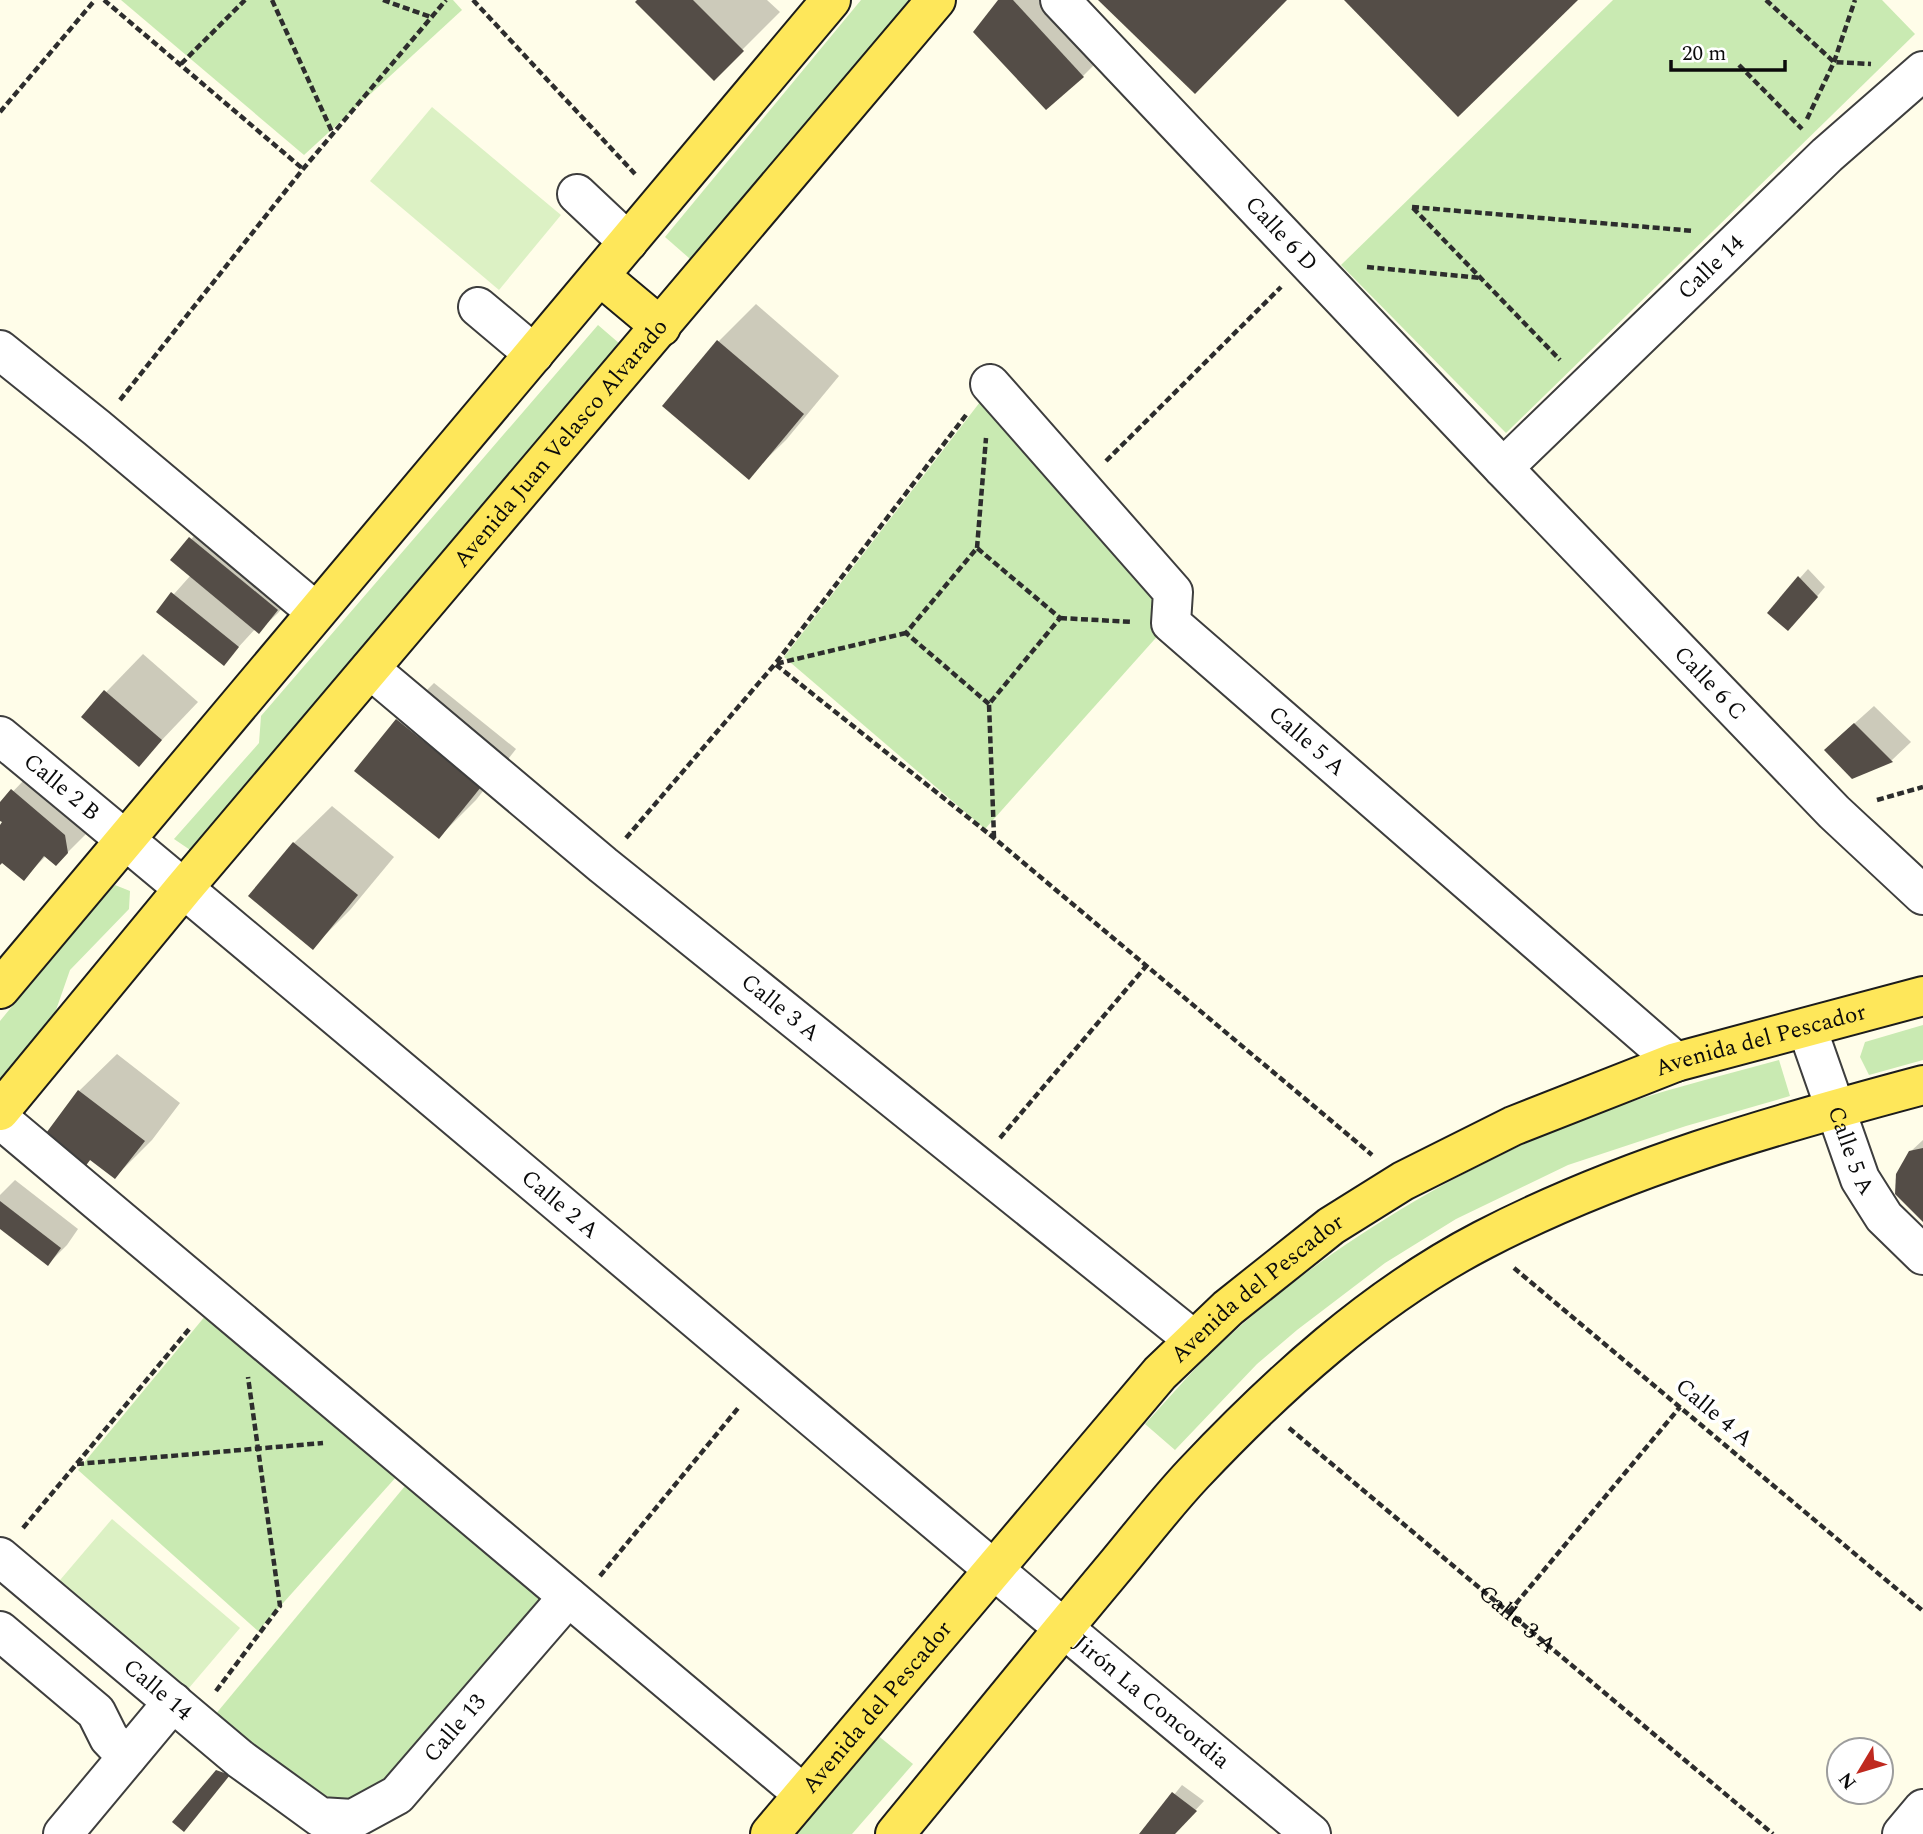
<svg xmlns="http://www.w3.org/2000/svg" width="1923" height="1834" font-family="Spectral,serif">
	<style>
		.green { fill: #c9eab2 }
		.pitch { fill: #dcf1c4 }
		.shadow { fill: #0003 }
		.building { fill: #544d47 }
		.lines { fill: none; stroke-linecap: round; stroke-linejoin: round }
		.minor-casing { stroke: #3e3e3e; stroke-width: 42 }
		.major-casing { stroke: #1c1c1c; stroke-width: 42 }
		.path { stroke: #2d2d2d; stroke-width: 4.5; stroke-dasharray: 7 3.5; stroke-linecap: butt }
		.minor { stroke: #fff; stroke-width: 38 }
		.major { stroke: #fee75a; stroke-width: 38 }
		.labels { text-anchor: middle; dominant-baseline: central; stroke-width: 7; stroke-linejoin: round; paint-order: stroke }
		.street-label { font-size: 23px; fill: #0b0b0b; stroke: #fff }
	</style>
	<rect width="100%" height="100%" fill="#fffde9"/>
	<g class="green">
		<path d="M121 0H453L462 10 304 155Z"/>
		<path d="M861 0H912L697 265 665 237Z"/>
		<path d="M1613 0H1882L1915 34 1506 433 1341 265Z"/>
		<path d="M598 325 620 344 199 856 174 839 259 743 261 716Z"/>
		<path d="M980 402 1179 612 985 829 784 657Z"/>
		<path d="M115 885 130 891 129 909 70 970 48 1033 0 1090V1021L86 916Z"/>
		<path d="M1923 1025V1060L1869 1075 1860 1057 1865 1042Z"/>
		<path d="M1779 1060 1790 1096 1686 1126 1568 1165 1456 1219 1385 1263 1297 1330 1257 1364 1175 1450 1145 1424C1168 1399 1189 1374 1214 1350 1316 1252 1467 1161 1601 1112 1659 1091 1720 1076 1779 1060Z"/>
		<path d="M206 1315 397 1476 258 1631 78 1470Z"/>
		<path d="M405 1486 546 1603 392 1774 330 1814 205 1727Z"/>
		<path d="M876 1734 913 1764 852 1834H792Z"/>
	</g>
	<g class="pitch">
		<path d="M432 107 561 215 499 290 370 181Z"/>
		<path d="M112 1519 240 1628 183 1695 55 1586Z"/>
	</g>
	<g class="shadow">
		<path d="M640 0H767L780 12 714 78Z"/>
		<path d="M1001 0H1049L1102 57 1083 76Z"/>
		<path d="M756 304 839 376 786 440 748 477 664 406 719 341Z"/>
		<path d="M209 519 296 590 278 613 259 631 256 628 223 664 158 612 191 575 173 560Z"/>
		<path d="M1808 569 1825 587 1797 620 1769 613Z"/>
		<path d="M143 654 198 702 139 764 83 716Z"/>
		<path d="M434 683 516 749 476 800 439 837 397 720Z"/>
		<path d="M1874 706 1911 742 1892 760 1852 777 1845 732Z"/>
		<path d="M49 754 93 827 56 864 47 855 23 879 3 862 0 865V828L5 822 0 818V805Z"/>
		<path d="M332 806 394 857 350 910 313 947 251 896 294 843Z"/>
		<path d="M117 1054 180 1103 152 1140 115 1177 91 1159 82 1169 79 1091Z"/>
		<path d="M1923 1140V1220L1910 1152Z"/>
		<path d="M15 1180 78 1229 67 1245 48 1264 0 1227V1195Z"/>
		<path d="M1182 1785 1204 1801 1173 1834H1142Z"/>
	</g>
	<g class="building">
		<path d="M637 0H693L744 51 714 81 635 2Z"/>
		<path d="M998 0H1013L1084 77 1046 110 973 32Z"/>
		<path d="M1098 0H1287L1195 94Z"/>
		<path d="M1344 0H1578L1458 117Z"/>
		<path d="M717 340 804 414 749 480 662 406Z"/>
		<path d="M189 537 278 610 259 634 170 560Z"/>
		<path d="M1798 576 1818 597 1788 631 1767 613Z"/>
		<path d="M171 592 239 647 224 666 156 612Z"/>
		<path d="M104 690 162 740 139 767 81 717Z"/>
		<path d="M396 719 481 787 439 839 354 771Z"/>
		<path d="M1854 723 1893 762 1852 779 1824 750Z"/>
		<path d="M11 789 65 835 68 853 56 866 44 856 24 881 2 863 0 865V825L2 822 0 821V802Z"/>
		<path d="M293 842 358 895 313 950 248 896Z"/>
		<path d="M78 1090 145 1141 115 1179 90 1160 82 1171 41 1140Z"/>
		<path d="M1923 1148V1222L1895 1194 1896 1174 1909 1151Z"/>
		<path d="M0 1201 61 1248 48 1266 0 1229Z"/>
		<path d="M216 1770 230 1775 184 1832 172 1822Z"/>
		<path d="M1172 1792 1197 1811 1175 1834H1139Z"/>
	</g>
	<g class="lines">
		<g class="minor-casing">
			<g id="minor">
				<path id="s2" d="M1060 0 1503 468 1834 812 1923 895"/>
				<path d="M577 194 628 242"/>
				<path d="M478 307 534 354"/>
				<path d="M0 350 97 428 315 611"/>
				<path id="s3" d="M990 384 1173 592 1171 623 1676 1062"/>
				<path id="s4" d="M1503 468 1827 155 1923 71"/>
				<path id="s5" d="M370 669 603 865 1194 1340"/>
				<path id="s6" d="M0 736C440 1099 871 1471 1311 1834"/>
				<path id="s7" d="M1807 1028 1860 1179 1884 1217 1923 1255"/>
				<path d="M0 1119 803 1794"/>
				<path id="s8" d="M0 1557 240 1759 320 1817 353 1819 397 1795 568 1597"/>
				<path d="M0 1631 96 1712 109 1738 127 1757"/>
				<path d="M63 1834 173 1702"/>
				<path d="M1902 1834 1923 1809"/>
			</g>
		</g>
		<g class="major-casing">
			<g id="major">
				<path d="M600 276 661 327"/>
				<path d="M0 989C275 658 555 331 831 0"/>
				<path id="s9" d="M0 1111 184 888 936 0"/>
				<path id="s10" d="M770 1834 1160 1373 1228 1308 1331 1226 1403 1181 1513 1126 1676 1062 1923 996"/>
				<path d="M895 1834C966 1748 1036 1661 1108 1575 1136 1542 1163 1506 1193 1474 1277 1385 1373 1297 1483 1240 1622 1168 1773 1125 1923 1085"/>
			</g>
		</g>
		<g class="path">
			<path d="M104 0 303 169"/>
			<path d="M272 0 333 134"/>
			<path d="M383 0 431 17"/>
			<path d="M473 0 635 174"/>
			<path d="M1766 0 1834 62 1871 64"/>
			<path d="M181 64 245 0"/>
			<path d="M1739 65 1802 129"/>
			<path d="M0 112 95 0"/>
			<path d="M1807 119 1834 62 1855 0"/>
			<path d="M1412 207 1694 231"/>
			<path d="M1413 208 1560 360"/>
			<path d="M1367 267 1481 278"/>
			<path d="M120 400 303 169 446 0"/>
			<path d="M966 415 775 664 994 838 1372 1155"/>
			<path d="M1106 461 1281 287"/>
			<path d="M977 548 986 438"/>
			<path d="M1060 618 1133 622"/>
			<path d="M989 704 906 633 977 548 1060 618 989 704 994 837"/>
			<path d="M1877 800 1923 787"/>
			<path d="M626 838 775 664 906 633"/>
			<path d="M1000 1138 1147 965"/>
			<path d="M1514 1268 1923 1611"/>
			<path id="s1" d="M1289 1428 1773 1834"/>
			<path d="M77 1464 323 1443"/>
			<path d="M23 1528 190 1328"/>
			<path d="M600 1576 739 1407"/>
			<path d="M1509 1612 1680 1407"/>
			<path d="M216 1691 280 1606 248 1377"/>
		</g>
		<use href="#minor" class="minor"/>
		<use href="#major" class="major"/>
	</g>
	<g class="labels">
		<g class="street-label">
			<text stroke="none"><textPath href="#s2" startOffset="322">Calle 6 D</textPath></text>
			<text stroke="none"><textPath href="#s4" startOffset="289">Calle 14</textPath></text>
			<text stroke="none"><textPath href="#s9" startOffset="872">Avenida Juan Velasco Alvarado</textPath></text>
			<text stroke="none"><textPath href="#s2" startOffset="943">Calle 6 C</textPath></text>
			<text stroke="none"><textPath href="#s3" startOffset="488">Calle 5 A</textPath></text>
			<text stroke="none"><textPath href="#s6" startOffset="80">Calle 2 B</textPath></text>
			<text stroke="none"><textPath href="#s5" startOffset="532">Calle 3 A</textPath></text>
			<text stroke="none"><textPath href="#s10" startOffset="1300">Avenida del Pescador</textPath></text>
			<text stroke="none"><textPath href="#s7" startOffset="130">Calle 5 A</textPath></text>
			<text stroke="none"><textPath href="#s6" startOffset="730">Calle 2 A</textPath></text>
			<text stroke="none"><textPath href="#s10" startOffset="733">Avenida del Pescador</textPath></text>
			<text transform="translate(1714 1413) rotate(40)">Calle 4 A</text>
			<text stroke="none"><textPath href="#s1" startOffset="298">Calle 3 A</textPath></text>
			<text stroke="none"><textPath href="#s8" startOffset="206">Calle 14</textPath></text>
			<text stroke="none"><textPath href="#s6" startOffset="1503">Jirón La Concordia</textPath></text>
			<text stroke="none"><textPath href="#s10" startOffset="166">Avenida del Pescador</textPath></text>
			<text stroke="none"><textPath href="#s8" startOffset="584">Calle 13</textPath></text>
		</g>
	</g>
	<g transform="translate(1860 1771) rotate(232)"><circle r="33" fill="#ffffff" stroke="#9d9d9d" stroke-width="2"/>
	<path d="M0-5L12 26L0 18L-12 26Z" fill="#bf291f"/>
	<text y="-10" font-size="19" font-weight="bold" text-anchor="middle" fill="#0b0b0b">N</text>
	</g>
	<path d="M1671 60v10h114v-10" fill="none" stroke="#0b0b0b" stroke-width="3.5"/>
	<text x="1682" y="60" font-size="21" fill="#0b0b0b" stroke="#ffffff" stroke-width="5" paint-order="stroke">20 m</text>
</svg>
